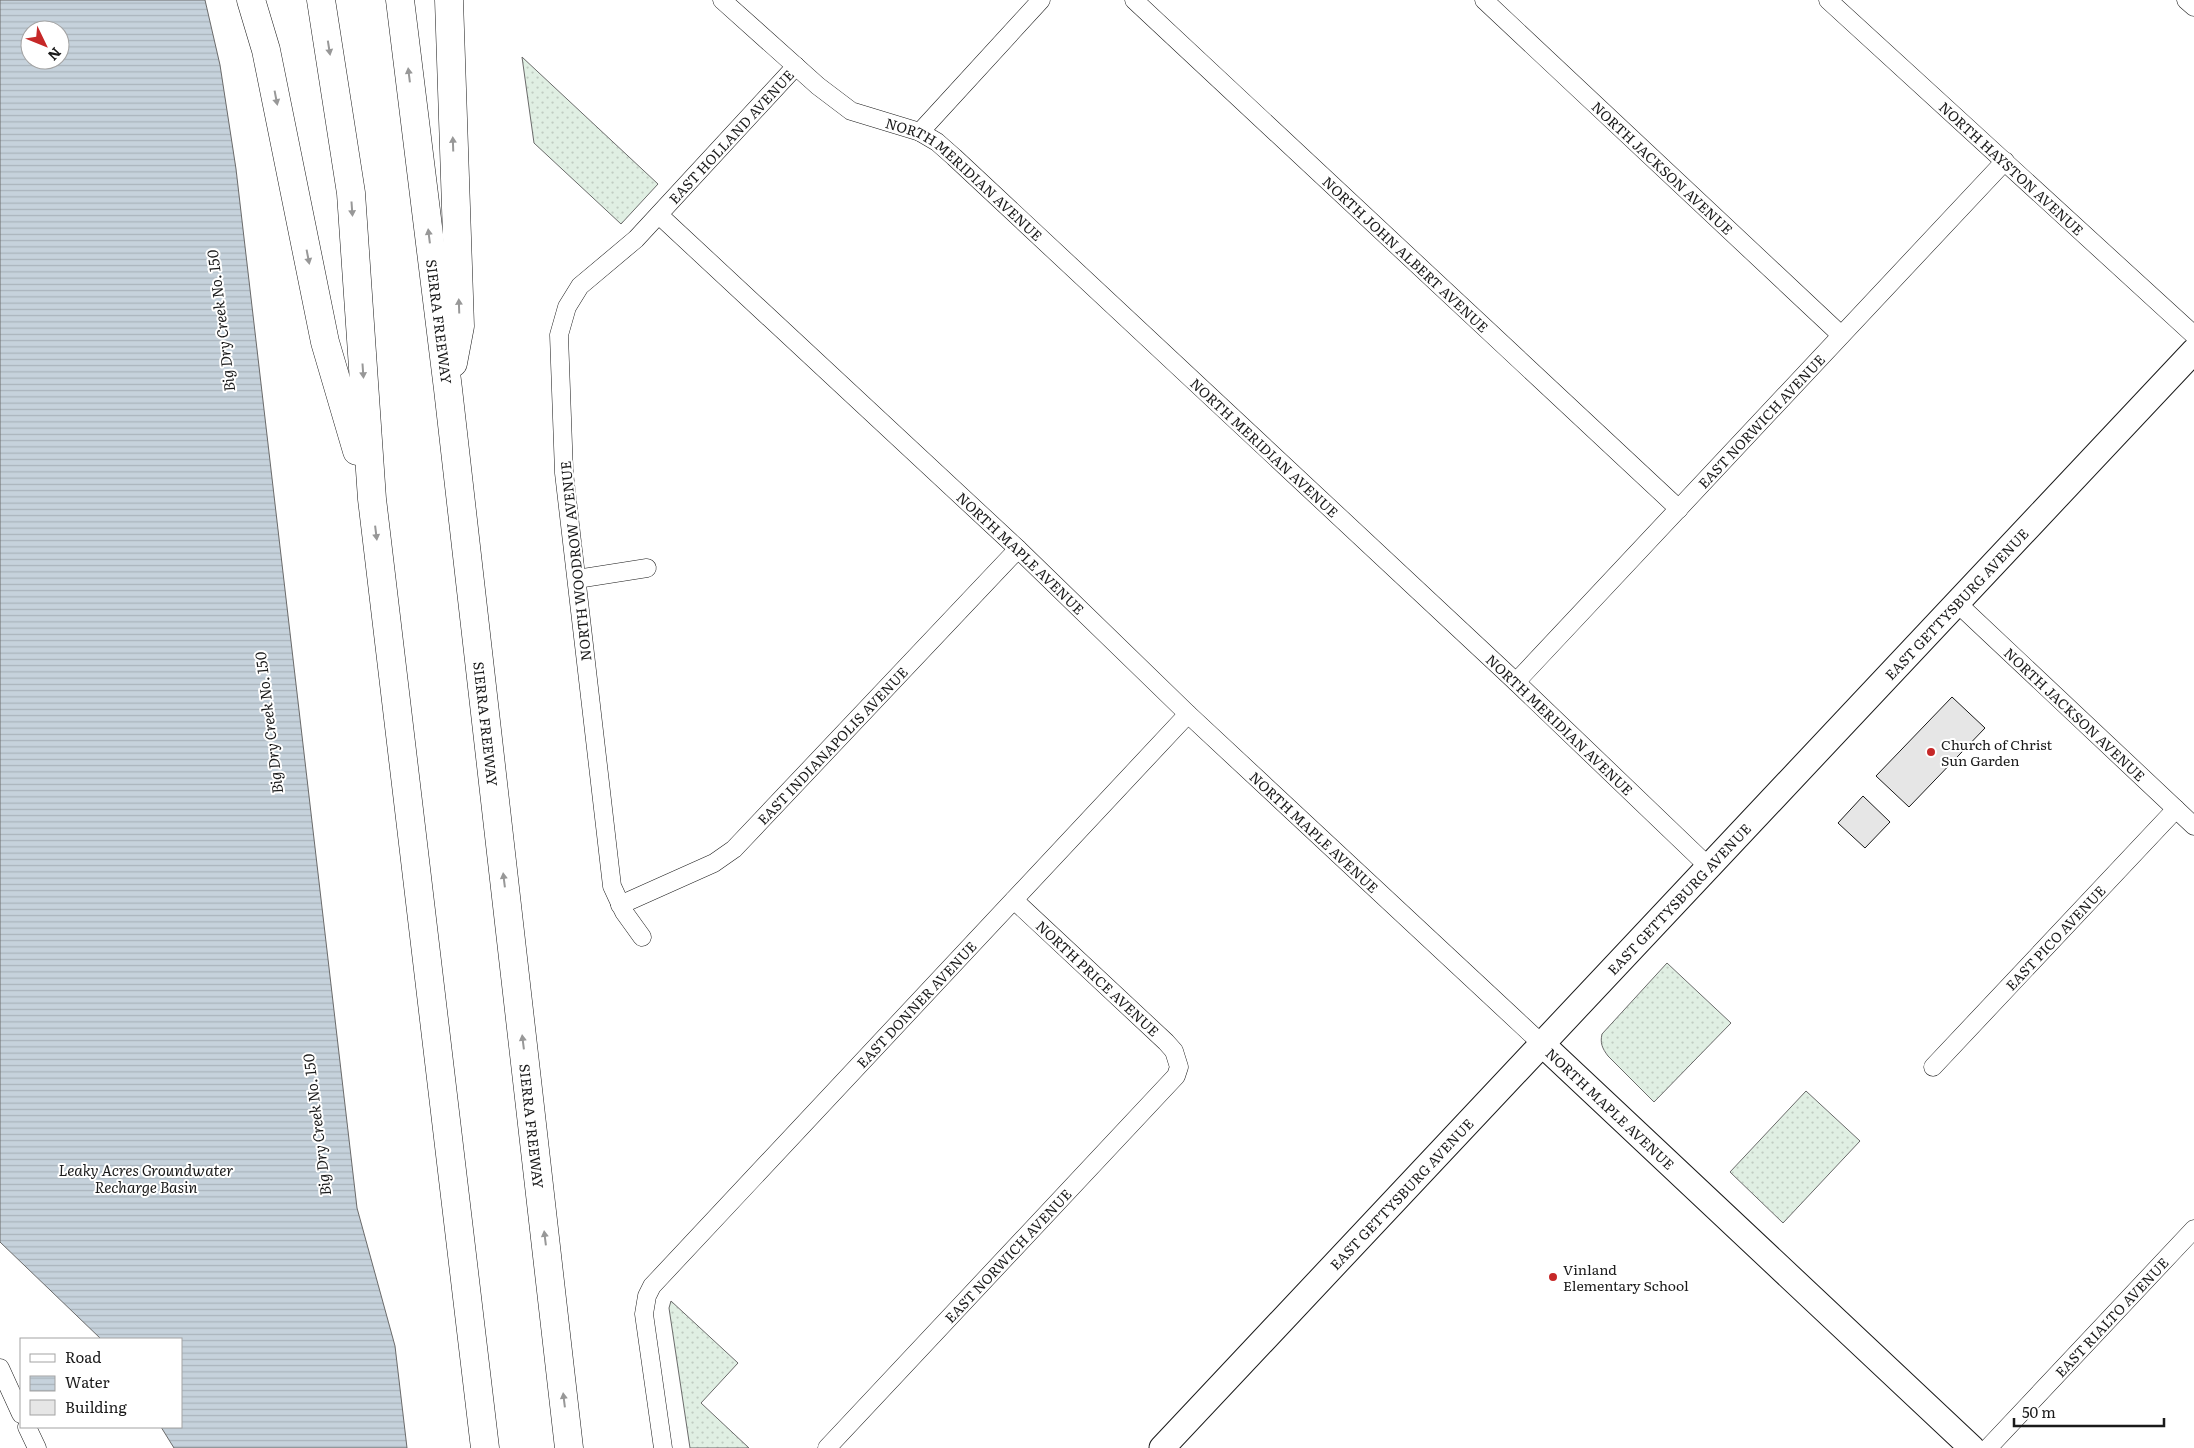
<svg xmlns="http://www.w3.org/2000/svg" width="2194" height="1448" font-family="Literata,serif">
	<style>
		.grass { fill: url(#grass-dots); stroke: #6a6a6a }
		.water { fill: url(#water-rules); stroke: #6a6a6a; fill-rule: evenodd }
		.building { fill: #e6e6e6; stroke: #1a1a1a }
		.lines { fill: none; stroke-linecap: round; stroke-linejoin: round }
		.street-casing { stroke: #1a1a1a; stroke-width: 19 }
		.secondary-casing { stroke: #1a1a1a; stroke-width: 27 }
		.highway-casing { stroke: #1a1a1a; stroke-width: 29 }
		.street { stroke: #fff; stroke-width: 18 }
		.secondary { stroke: #fff; stroke-width: 25 }
		.highway { stroke: #fff; stroke-width: 28 }
		.oneway { fill: #989898 }
		.poi-dot { fill: #c62828; stroke: #fff; stroke-width: 2 }
		.labels { text-anchor: middle; dominant-baseline: central; stroke-width: 4; stroke-linejoin: round; paint-order: stroke }
		.street-label { font-size: 14px; fill: #1a1a1a; stroke: #fff }
		.poi-label { font-size: 14px; fill: #1a1a1a; stroke: #fff; text-anchor: start }
		.water-label { font-size: 15px; font-style: italic; fill: #1a1a1a; stroke: #fff }
	</style>
	<defs>
		<pattern id="grass-dots" width="8" height="8" patternUnits="userSpaceOnUse" patternTransform="scale(1.25)"><rect width="8" height="8" fill="#e0efe3"/><path d="M2 2h.1M6 6h.1" fill="none" stroke="#c0ccc2" stroke-width="1.8" stroke-linecap="round"/></pattern>
		<pattern id="water-rules" width="6" height="5" patternUnits="userSpaceOnUse" patternTransform="scale(1.25)"><rect width="6" height="5" fill="#c6d2dc"/><path d="M0 2.5h6" fill="none" stroke="#aab4bc"/></pattern>
	</defs>
	<rect width="100%" height="100%" fill="#fff"/>
	<g class="grass">
		<path d="M522 57 658 184 621 224 534 143Z"/>
		<path d="M1667 963 1731 1023 1654 1102 1608 1056C1602 1048 1600 1043 1602 1034Z"/>
		<path d="M1806 1091 1860 1141 1783 1223 1730 1172Z"/>
		<path d="M671 1301 738 1363 701 1403 749 1448H690L669 1308Z"/>
	</g>
	<path class="water" d="M0 0H205L220 65 236 169 357 1208 395 1346 407 1448H174L161 1427H181V1339H101L0 1242ZM30 30H60V60H30Z"/>
	<g class="building">
		<path d="M1952 697 1985 728 1909 807 1876 776Z"/>
		<path d="M1863 796 1890 822 1865 848 1838 823Z"/>
	</g>
	<g class="lines">
		<g class="street-casing">
			<g id="street">
				<path id="s1" d="M722 0 818 86 851 111 920 132 937 142 954 157 1516 682 1709 867"/>
				<path id="s2" d="M1134 0 1679 509"/>
				<path id="s3" d="M1484 0 1841 335"/>
				<path id="s4" d="M1828 0 2194 335"/>
				<path d="M2186 0 2194 7"/>
				<path d="M920 132 1041 0"/>
				<path id="s5" d="M659 215 1018 549 1188 714 1542 1044"/>
				<path d="M577 579 647 568"/>
				<path id="s6" d="M1957 603 2194 826"/>
				<path id="s7" d="M1516 682 2005 161"/>
				<path id="s8" d="M620 905 714 863 734 849 1018 549"/>
				<path id="s9" d="M642 937 624 912 612 886 564 473 559 335 567 307 580 286 636 239 796 66"/>
				<path id="s10" d="M1933 1067 2176 809"/>
				<path d="M0 1368 21 1414"/>
				<path d="M27 1427 37 1448"/>
				<path id="s11" d="M663 1448 644 1314 647 1296 652 1286 1188 714"/>
				<path id="s12" d="M827 1448 1176 1076 1179 1067 1174 1051 1166 1042 1014 900"/>
				<path id="s13" d="M1988 1448 2194 1229"/>
			</g>
		</g>
		<g class="secondary-casing">
			<g id="secondary">
				<path id="s14" d="M1542 1044 1972 1448"/>
				<path id="s15" d="M1162 1448 2194 351"/>
			</g>
		</g>
		<g class="highway-casing">
			<g id="highway">
				<path d="M251 0 266 50 325 342 357 451"/>
				<path d="M321 0 351 193 372 499 485 1448"/>
				<path id="s16" d="M400 0 448 389 569 1448"/>
				<path d="M449 0 460 326 453 363"/>
			</g>
		</g>
		<use href="#street" class="street"/>
		<use href="#secondary" class="secondary"/>
		<use href="#highway" class="highway"/>
	</g>
	<defs><path id="oneway-solid" d="M-6-.8H1V-3.2L6.5 0L1 3.2V.8H-6Z" transform="scale(1.25)"/></defs>
	<g class="oneway">
		<use href="#oneway-solid" transform="translate(329 48) rotate(81)"/>
		<use href="#oneway-solid" transform="translate(409 75) rotate(-97)"/>
		<use href="#oneway-solid" transform="translate(276 98) rotate(79)"/>
		<use href="#oneway-solid" transform="translate(453 144) rotate(-92)"/>
		<use href="#oneway-solid" transform="translate(352 209) rotate(86)"/>
		<use href="#oneway-solid" transform="translate(429 236) rotate(-97)"/>
		<use href="#oneway-solid" transform="translate(308 257) rotate(79)"/>
		<use href="#oneway-solid" transform="translate(459 306) rotate(-92)"/>
		<use href="#oneway-solid" transform="translate(363 371) rotate(86)"/>
		<use href="#oneway-solid" transform="translate(376 533) rotate(83)"/>
		<use href="#oneway-solid" transform="translate(504 880) rotate(-97)"/>
		<use href="#oneway-solid" transform="translate(523 1042) rotate(-97)"/>
		<use href="#oneway-solid" transform="translate(545 1238) rotate(-97)"/>
		<use href="#oneway-solid" transform="translate(564 1400) rotate(-97)"/>
	</g>
	<g class="poi-dot">
		<circle cx="1931" cy="752" r="5"/>
		<circle cx="1553" cy="1277" r="5"/>
	</g>
	<g class="labels">
		<g class="street-label">
			<text stroke="none"><textPath href="#s9" startOffset="880">EAST HOLLAND AVENUE</textPath></text>
			<text stroke="none"><textPath href="#s3" startOffset="245">NORTH JACKSON AVENUE</textPath></text>
			<text stroke="none"><textPath href="#s4" startOffset="249">NORTH HAYSTON AVENUE</textPath></text>
			<text stroke="none"><textPath href="#s1" startOffset="305">NORTH MERIDIAN AVENUE</textPath></text>
			<text stroke="none"><textPath href="#s2" startOffset="372">NORTH JOHN ALBERT AVENUE</textPath></text>
			<text stroke="none"><textPath href="#s16" startOffset="324">SIERRA FREEWAY</textPath></text>
			<text stroke="none"><textPath href="#s7" startOffset="358">EAST NORWICH AVENUE</textPath></text>
			<text stroke="none"><textPath href="#s1" startOffset="710">NORTH MERIDIAN AVENUE</textPath></text>
			<text stroke="none"><textPath href="#s5" startOffset="495">NORTH MAPLE AVENUE</textPath></text>
			<text transform="translate(575 561) rotate(-96)">NORTH WOODROW AVENUE</text>
			<text stroke="none"><textPath href="#s15" startOffset="1159">EAST GETTYSBURG AVENUE</textPath></text>
			<text stroke="none"><textPath href="#s6" startOffset="162">NORTH JACKSON AVENUE</textPath></text>
			<text stroke="none"><textPath href="#s16" startOffset="729">SIERRA FREEWAY</textPath></text>
			<text stroke="none"><textPath href="#s1" startOffset="1115">NORTH MERIDIAN AVENUE</textPath></text>
			<text stroke="none"><textPath href="#s8" startOffset="270">EAST INDIANAPOLIS AVENUE</textPath></text>
			<text stroke="none"><textPath href="#s5" startOffset="900">NORTH MAPLE AVENUE</textPath></text>
			<text stroke="none"><textPath href="#s15" startOffset="754">EAST GETTYSBURG AVENUE</textPath></text>
			<text stroke="none"><textPath href="#s10" startOffset="178">EAST PICO AVENUE</textPath></text>
			<text transform="translate(1098 978) rotate(43)">NORTH PRICE AVENUE</text>
			<text stroke="none"><textPath href="#s11" startOffset="551">EAST DONNER AVENUE</textPath></text>
			<text stroke="none"><textPath href="#s14" startOffset="94">NORTH MAPLE AVENUE</textPath></text>
			<text stroke="none"><textPath href="#s16" startOffset="1134">SIERRA FREEWAY</textPath></text>
			<text stroke="none"><textPath href="#s15" startOffset="349">EAST GETTYSBURG AVENUE</textPath></text>
			<text stroke="none"><textPath href="#s12" startOffset="264">EAST NORWICH AVENUE</textPath></text>
			<text stroke="none"><textPath href="#s13" startOffset="180">EAST RIALTO AVENUE</textPath></text>
		</g>
		<g class="poi-label">
			<text x="1941" y="744">Church of Christ<tspan x="1941" dy="16">Sun Garden</tspan></text>
			<text x="1563" y="1269">Vinland<tspan x="1563" dy="16">Elementary School</tspan></text>
		</g>
		<g class="water-label">
			<text transform="translate(220 321) rotate(-97)">Big Dry Creek No. 150</text>
			<text transform="translate(268 723) rotate(-97)">Big Dry Creek No. 150</text>
			<text transform="translate(316 1125) rotate(-97)">Big Dry Creek No. 150</text>
			<text x="146" y="1169">Leaky Acres Groundwater<tspan x="146" dy="17">Recharge Basin</tspan></text>
		</g>
	</g>
	<rect x="20" y="1338" width="162" height="90" fill="#ffffff" stroke="#a3a3a3"/>
	<rect x="30" y="1354" width="25" height="8" fill="#ffffff" stroke="#a3a3a3"/>
	<text x="65" y="1363" font-size="15" fill="#1a1a1a">Road</text>
	<rect x="30" y="1376" width="25" height="15" fill="url(#water-rules)" stroke="#a3a3a3"/>
	<text x="65" y="1388" font-size="15" fill="#1a1a1a">Water</text>
	<rect x="30" y="1400" width="25" height="15" fill="#e6e6e6" stroke="#a3a3a3"/>
	<text x="65" y="1413" font-size="15" fill="#1a1a1a">Building</text>
	<g transform="translate(45 45) rotate(133)"><circle r="24" fill="#ffffff" stroke="#a3a3a3"/>
	<path d="M0-4L9 19L0 12L-9 19Z" fill="#c62828"/>
	<text y="-8" font-size="14" font-weight="bold" text-anchor="middle" fill="#1a1a1a">N</text>
	</g>
	<path d="M2014 1418v8h150v-8" fill="none" stroke="#1a1a1a" stroke-width="2.5"/>
	<text x="2022" y="1418" font-size="15" fill="#1a1a1a" stroke="#ffffff" stroke-width="4" paint-order="stroke">50 m</text>
</svg>
